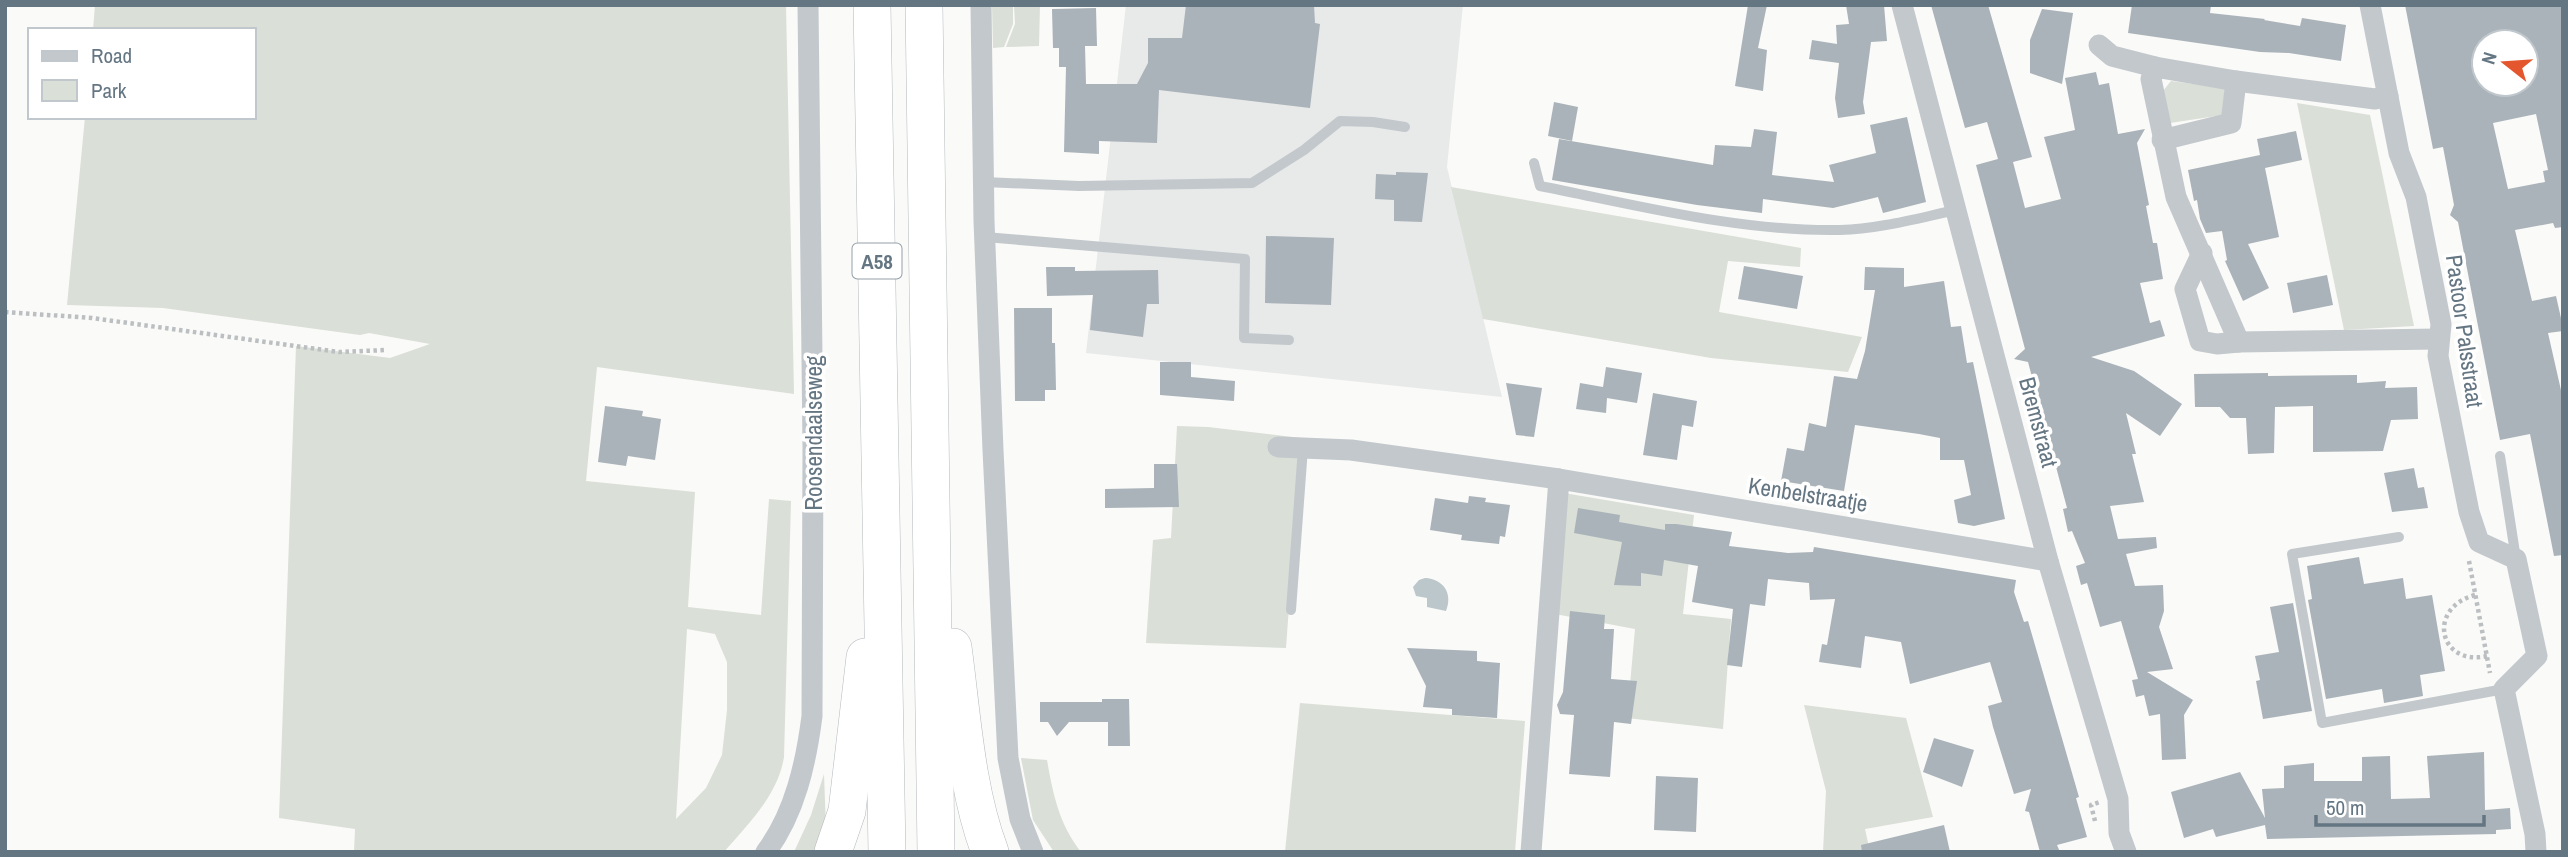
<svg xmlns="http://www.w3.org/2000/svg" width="2568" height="857" font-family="'Archivo Narrow',sans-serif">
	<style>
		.built { fill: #e8e9e9 }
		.green { fill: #dadfd7; fill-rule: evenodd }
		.water { fill: #bbc7cb }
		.building { fill: #aab3b9; fill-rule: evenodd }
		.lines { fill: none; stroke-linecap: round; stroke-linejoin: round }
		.motorway-casing { stroke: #b4b9bd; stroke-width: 38 }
		.path { stroke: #bbbfc2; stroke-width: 4.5; stroke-dasharray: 3.5 3.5; stroke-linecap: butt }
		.service { stroke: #c3c8cc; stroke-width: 10 }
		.minor { stroke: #c3c8cc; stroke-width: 21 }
		.motorway { stroke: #fff; stroke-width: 37 }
		.labels { text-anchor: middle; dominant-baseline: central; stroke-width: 7; stroke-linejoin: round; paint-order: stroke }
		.shield { fill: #fff; stroke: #939fa8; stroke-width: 2 }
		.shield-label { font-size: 21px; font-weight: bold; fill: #657683 }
		.street-label { font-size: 23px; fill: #657683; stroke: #fff }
	</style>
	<rect width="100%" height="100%" fill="#fafaf8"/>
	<path class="built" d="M1126 5H1463L1447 167 1502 397 1086 353Z"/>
	<g class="green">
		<path d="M95 5H786L794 394 597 367 586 481 695 492 688 607 761 615 769 499 791 501 784 757C778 795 749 823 724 852H354L355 829 279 818 296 346 390 358 430 344 369 333 360 335 163 308 67 305 85 117H254V30H93ZM687 629 715 634 727 662V710L722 755 706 788 676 819Z"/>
		<path d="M992 5H1013V24L1004 47 993 48Z"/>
		<path d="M1014 5H1040L1039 46 1006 47 1015 24Z"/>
		<path d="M2171 81 2225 88 2223 115 2170 123 2163 91Z"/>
		<path d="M2297 103 2370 115 2414 326 2344 330Z"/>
		<path d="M1451 187 1801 248 1800 267 1728 261 1719 312 1862 337 1848 372 1711 358 1483 319Z"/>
		<path d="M1177 426 1208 427 1301 438 1286 648 1146 643 1153 540 1171 538Z"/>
		<path d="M1564 493 1694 515 1683 614 1731 619 1723 729 1627 718 1635 629 1555 614Z"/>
		<path d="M1300 703 1525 721 1515 852H1285Z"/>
		<path d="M1804 705 1906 718 1933 817 1865 829 1870 852H1823L1826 791Z"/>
		<path d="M1021 758 1047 760C1053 794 1059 824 1081 852H1054L1033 820Z"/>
		<path d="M824 774 826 829 819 852H794L811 815Z"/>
	</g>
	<path class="water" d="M1425 578C1444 579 1453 594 1446 611L1427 607V598L1416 596 1413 587 1419 580Z"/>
	<g class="building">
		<path d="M1186 5H1314L1315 23 1320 24 1310 108 1159 90 1157 143 1099 141V154L1064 152 1066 67H1059V48H1053L1052 9 1096 8 1097 46H1085L1086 84H1137L1148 63V38H1182Z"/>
		<path d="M1748 5H1767L1758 48 1767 50 1763 91 1735 86Z"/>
		<path d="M1846 5H1884L1887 41 1871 42 1863 102 1865 114 1838 118 1835 98 1839 63 1809 59 1812 40 1837 44 1836 25 1849 24Z"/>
		<path d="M1931 5H1988L2032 157 2013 162 2025 208 2061 199 2044 137 2075 130 2065 78 2096 72 2099 85 2109 83 2118 134 2145 129 2137 143 2149 205 2146 206 2153 243H2157L2163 279 2140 283 2150 323 2160 320 2165 336 2091 357 2134 371 2182 404 2160 436 2126 413 2136 454H2132L2144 502 2110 506 2118 539 2156 537 2157 548 2126 554 2135 586 2163 585 2164 611 2159 627 2173 669 2147 672 2193 700 2184 715 2186 759 2162 760 2160 714 2149 716 2144 695 2136 697 2132 680 2138 679 2121 621 2100 627 2087 583 2081 585 2076 566 2085 563 2072 531 2068 532 2063 509 2067 508 2028 362 2014 359 2025 349 1976 165 1998 159 1987 122 1965 128Z"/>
		<path d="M2132 5H2211L2210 13 2265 19 2264 20 2300 26 2302 18 2346 25 2341 61 2289 53 2260 52 2128 33Z"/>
		<path d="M2405 5H2563V227L2555 228 2553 223 2515 230 2532 301 2556 296 2563 327V331L2548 333 2563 399V555L2554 556 2530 434 2500 440 2458 222 2450 215 2454 205 2443 147 2433 149ZM2484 42H2526V84H2484ZM2536 114 2548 170 2543 171 2545 182 2508 189 2493 123Z"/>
		<path d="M2042 9 2073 13 2062 84 2030 73V40Z"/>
		<path d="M1554 102 1578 107 1572 141 1548 136Z"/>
		<path d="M1907 117 1926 202 1883 213 1878 197 1833 208 1763 199 1762 213 1697 205 1552 180 1559 139 1713 165 1715 145 1751 147 1754 129 1777 132 1772 175 1834 182 1829 165 1876 153 1870 125Z"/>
		<path d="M2296 131 2302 160 2265 168 2279 237 2248 244 2269 288 2243 301 2225 261 2227 260 2222 231 2206 233 2200 219 2197 200 2194 201 2188 170 2260 155 2257 139Z"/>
		<path d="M1396 172 1428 173 1422 222 1394 221V200L1375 199 1376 174 1396 175Z"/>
		<path d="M1266 236 1334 238 1331 305 1265 303Z"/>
		<path d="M1744 266 1803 276 1797 309 1738 299Z"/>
		<path d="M1046 267H1075V271L1158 270 1159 304H1147L1143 337 1090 330 1093 295 1047 296Z"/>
		<path d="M1865 267 1904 268V287L1944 281 1951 327 1961 326 1967 363 1973 362 2005 519 1974 526 1958 523 1954 500 1971 495 1964 460H1940V438L1919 434 1855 425 1844 491 1781 481 1787 448 1804 451 1809 423 1826 427 1834 376 1857 379 1865 351 1875 290H1864Z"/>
		<path d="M2327 275 2333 305 2293 313 2287 283Z"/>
		<path d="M1014 308H1052V343H1055L1056 390H1045V401H1015Z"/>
		<path d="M1160 362H1191V377L1235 381 1234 401 1160 395Z"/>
		<path d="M1606 367 1642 373 1637 403 1607 398 1606 413 1576 409 1580 383 1603 387Z"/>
		<path d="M2268 373V376L2357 375V383L2386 381 2385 388 2417 387 2418 419 2391 420 2383 451 2313 452V406L2275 407 2274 453 2248 454 2246 418H2230L2220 407H2195L2194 374Z"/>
		<path d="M1506 383 1542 388 1534 437 1516 435Z"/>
		<path d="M1653 393 1697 401 1693 427 1682 425 1677 460 1643 455Z"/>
		<path d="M605 406 643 411 642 416 661 419 655 460 628 456 626 466 598 462Z"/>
		<path d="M1154 464H1177L1179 507 1105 508V489L1154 488Z"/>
		<path d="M2414 468 2418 488 2424 487 2428 508 2392 512 2384 473Z"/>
		<path d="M1469 496 1486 498 1485 502 1510 505 1505 537 1500 536 1499 544 1461 540 1462 535 1430 530 1435 498 1468 503Z"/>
		<path d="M1578 508 1620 515 1619 522 1665 530V524H1676L1732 532 1729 546 1788 553 1813 552 1814 547 2016 580 2014 592 2024 622 2028 621 2079 797 2076 798 2087 837 2057 845 2060 852H2040L2029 812 2025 811 2031 789 2014 794 1993 727 1988 706 2002 702 1990 662 1910 684 1901 642 1865 636 1861 668 1819 662 1822 644 1827 645 1835 599 1810 600 1809 583 1768 579 1765 606 1750 604 1742 667 1727 665 1733 609 1692 602 1698 566 1664 560 1662 576 1641 573V586L1614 585 1622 542 1574 533Z"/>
		<path d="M2359 557 2364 584 2403 578 2406 599 2432 595 2445 671 2420 675 2423 696 2384 703 2382 689 2326 699 2308 600 2312 599 2307 566Z"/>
		<path d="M2293 603 2312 711 2263 719 2256 681 2260 680 2255 656 2279 652 2270 607Z"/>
		<path d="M1570 611 1605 615 1604 629H1614L1611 679 1637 681 1631 724 1614 722 1610 777 1569 774 1574 715 1560 714 1557 705 1563 692Z"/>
		<path d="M1407 648 1477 651V661L1500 663 1497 718 1452 715V709L1423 707 1426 686Z"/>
		<path d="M1102 699H1129L1130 746H1108V722H1069L1057 736 1048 722H1040V702H1102Z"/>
		<path d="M1934 738 1974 750 1962 787 1923 772Z"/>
		<path d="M2484 752 2485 810 2510 808 2511 829 2496 830V834L2267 839 2265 825 2216 837 2213 829 2184 838 2171 792 2240 772 2265 818 2262 789 2284 788V766L2314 763V781H2362V757L2390 756 2391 799 2430 798 2427 756Z"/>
		<path d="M1656 776 1698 778 1696 832 1654 830Z"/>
		<path d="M1944 825 1950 852H1862L1861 845Z"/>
	</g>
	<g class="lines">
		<g class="motorway-casing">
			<g id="motorway">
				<path d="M872 5 887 852"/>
				<path d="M924 5 936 852"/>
				<path d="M953 647C962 713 966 789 990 852"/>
				<path d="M833 852 847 811 865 657"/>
			</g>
		</g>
		<g class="path">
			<path d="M5 312 92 318 339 352 386 350"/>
			<path d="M2469 561 2490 673"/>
			<path d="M2475 595C2426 608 2439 667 2487 656"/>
			<path d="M2095 821 2091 805 2100 802"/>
		</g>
		<g class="service">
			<path d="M1534 163 1540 186C1637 205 1740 232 1840 230 1879 229 1918 218 1956 210"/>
			<path d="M984 182 1079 186 1252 183 1304 150 1340 121 1373 122 1405 127"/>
			<path d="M985 237 1245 259 1244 338 1289 340"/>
			<path d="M2500 456 2516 559"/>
			<path d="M2399 537 2292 554 2322 723 2504 689"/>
			<path d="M1291 610 1303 448"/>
		</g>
		<g class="minor">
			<path d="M981 5 984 221 993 450 1008 758 1020 819 1033 852"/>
			<path d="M1902 5 2048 561 2118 799 2119 833 2126 852"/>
			<path d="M2370 5 2399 153 2416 197 2441 324 2438 356 2469 512 2479 542 2516 559 2537 656 2504 689 2535 834 2536 852"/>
			<path d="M2099 45 2112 56 2155 67"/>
			<path d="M2388 96 2375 99 2236 81 2155 67 2151 79 2176 197 2239 342 2438 339"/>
			<path d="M2162 140 2231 123 2236 81"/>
			<path d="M2202 253 2185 289 2200 341 2217 344 2239 342"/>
			<path d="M1278 447 1351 450 1559 479 2048 561"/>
			<path d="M766 852C795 813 806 763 812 716L813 447 808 5"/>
			<path d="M1531 852 1559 479"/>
		</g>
		<use href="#motorway" class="motorway"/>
	</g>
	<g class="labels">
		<rect class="shield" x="852.5" y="243.5" width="49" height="35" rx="5"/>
		<g class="shield-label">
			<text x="877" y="261">A58</text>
		</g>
		<g class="street-label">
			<text transform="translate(2465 331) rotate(82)">Pastoor Palsstraat</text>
			<text transform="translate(2039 422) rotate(75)">Bremstraat</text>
			<text transform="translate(813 433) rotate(-90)">Roosendaalseweg</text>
			<text transform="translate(1808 494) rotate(9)">Kenbelstraatje</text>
		</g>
	</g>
	<rect width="2568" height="857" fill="none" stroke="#657683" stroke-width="14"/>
	<rect x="28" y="28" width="228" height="91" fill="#ffffff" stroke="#c1c8cd" stroke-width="2"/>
	<rect x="42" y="51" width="35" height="10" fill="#c3c8cc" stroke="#c1c8cd" stroke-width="2"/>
	<text x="91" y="63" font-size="21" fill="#657683">Road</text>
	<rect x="42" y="80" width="35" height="21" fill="#dadfd7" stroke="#c1c8cd" stroke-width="2"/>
	<text x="91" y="98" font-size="21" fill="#657683">Park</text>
	<g transform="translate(2505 63) rotate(287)"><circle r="33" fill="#ffffff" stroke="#c1c8cd" stroke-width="2"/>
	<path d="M0-5L12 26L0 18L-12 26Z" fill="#e4572e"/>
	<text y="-10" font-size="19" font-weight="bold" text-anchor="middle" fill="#657683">N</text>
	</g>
	<path d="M2316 815v10h168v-10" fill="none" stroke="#657683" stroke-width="3.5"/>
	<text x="2326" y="815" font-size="21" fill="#657683" stroke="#ffffff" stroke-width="5" paint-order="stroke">50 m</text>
</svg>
